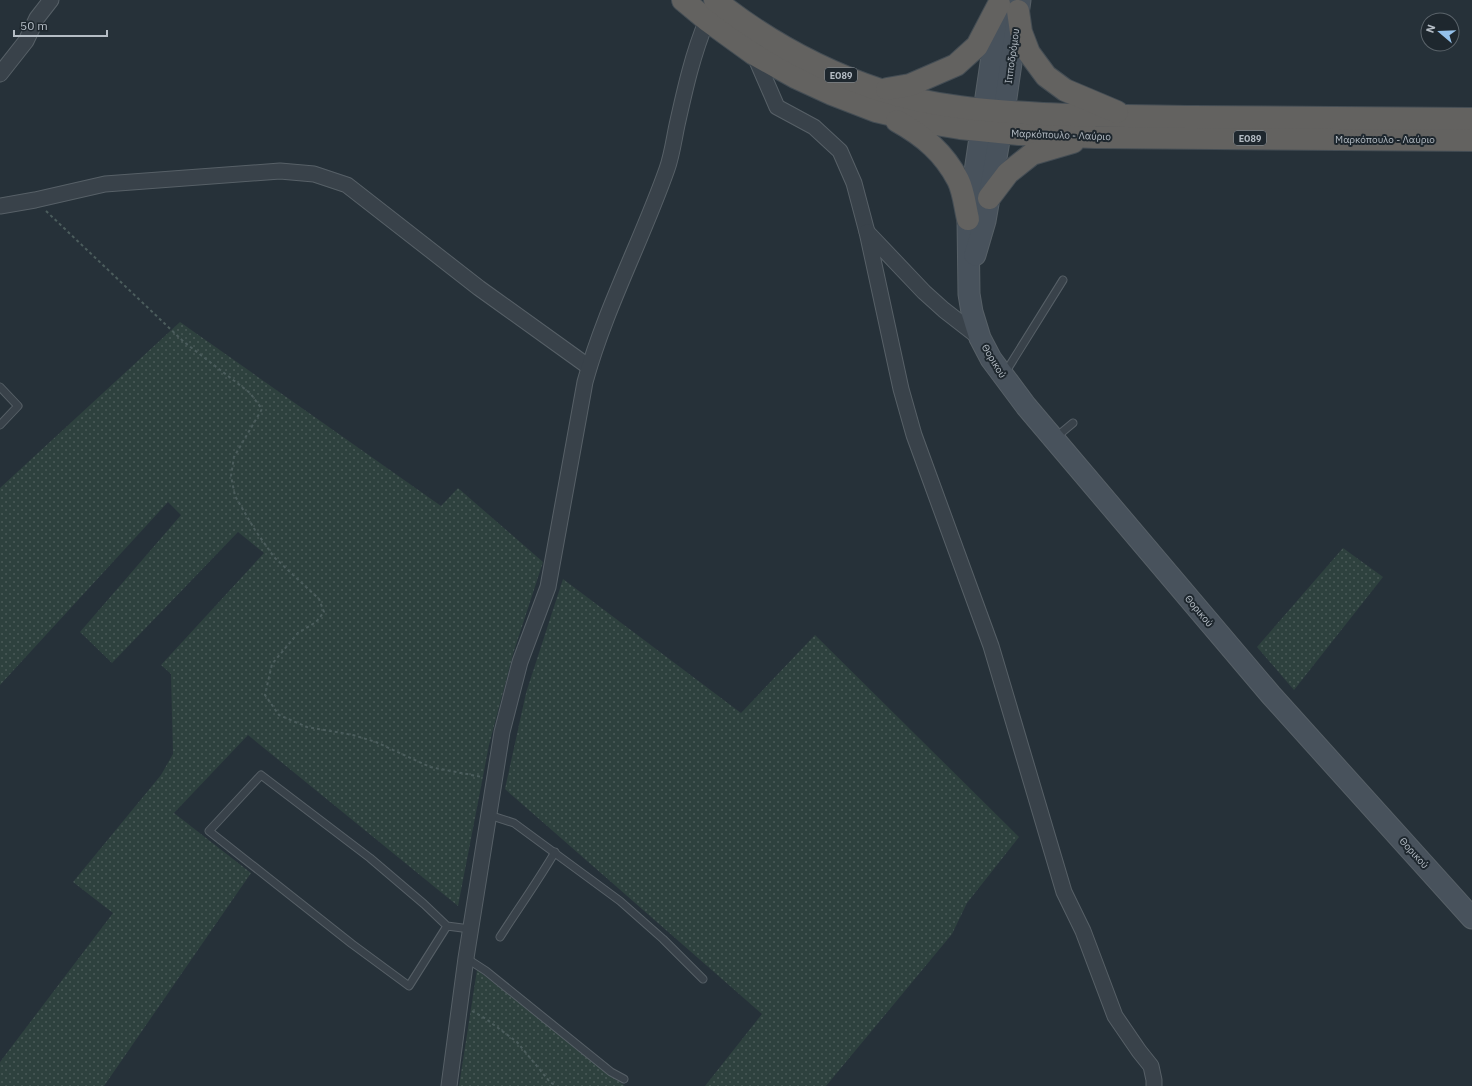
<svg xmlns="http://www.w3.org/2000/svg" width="1472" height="1086" font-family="'IBM Plex Sans',sans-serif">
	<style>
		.grass { fill: url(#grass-dots) }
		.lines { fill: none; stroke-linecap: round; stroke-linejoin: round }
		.service-casing { stroke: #576067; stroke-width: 9 }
		.minor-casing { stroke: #576067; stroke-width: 17 }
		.secondary-casing { stroke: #576067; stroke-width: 23 }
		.trunk-casing { stroke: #444d54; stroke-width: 24 }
		.path { stroke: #4c5d5d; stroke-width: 2; stroke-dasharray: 3 3; stroke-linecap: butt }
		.service { stroke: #39424a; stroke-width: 7 }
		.minor { stroke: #39424a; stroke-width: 15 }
		.secondary { stroke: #48525c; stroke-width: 21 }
		.trunk { stroke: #636260; stroke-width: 22 }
		.labels { text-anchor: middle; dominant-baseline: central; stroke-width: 4; stroke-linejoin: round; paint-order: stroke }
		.shield { fill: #1e272e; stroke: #889098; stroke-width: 1 }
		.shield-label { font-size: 9px; font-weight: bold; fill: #b5bdc5 }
		.street-label { font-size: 10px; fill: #b5bdc5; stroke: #1e272e }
	</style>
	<defs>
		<pattern id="grass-dots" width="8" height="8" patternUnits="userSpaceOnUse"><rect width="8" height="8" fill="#2e413e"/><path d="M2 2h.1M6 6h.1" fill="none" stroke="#4a5a58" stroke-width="1.8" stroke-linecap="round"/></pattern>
	</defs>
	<rect width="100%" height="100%" fill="#263139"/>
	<g class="grass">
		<path d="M180 322 441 506 458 488 543 562 513 654 489 745 458 906 248 735 174 813 251 873 104 1086H0V1062L113 913 73 882 161 775 173 754 171 674 161 665 264 553 238 532 112 663 80 632 181 515 168 502 0 685V488Z"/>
		<path d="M1343 548 1383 577 1294 690 1257 647Z"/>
		<path d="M563 579 741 713 815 635 1019 837 967 903 952 934 826 1086H705L762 1014 505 789 526 693Z"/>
		<path d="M477 970 625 1086H459Z"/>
	</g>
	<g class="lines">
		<g class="service-casing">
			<g id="service">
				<path d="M1005 373 1063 280"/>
				<path d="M0 387 18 406 0 425"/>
				<path d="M1055 438 1073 423"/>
				<path d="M489 815 514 823 620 901 663 939 703 979"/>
				<path d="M447 926 409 986 352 944 209 831 261 775 370 858 424 904 447 926 470 929"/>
				<path d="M500 937C518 909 538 881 555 852"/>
				<path d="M466 958 486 971 611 1072 624 1079"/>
			</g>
		</g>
		<g class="minor-casing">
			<g id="minor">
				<path d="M754 54 777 107 814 127 840 151 854 183 867 232 901 389 914 435 991 646 1064 892 1083 931 1115 1016 1139 1051 1151 1066 1154 1080V1086"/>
				<path d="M0 74 26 41 37 18 51 0"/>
				<path d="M0 206 35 200 105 184 280 171 314 174 347 185 479 288 589 367"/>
				<path d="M867 232 924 292 944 310 980 338"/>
				<path d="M449 1086 466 958 502 732 520 662 548 587 585 382C605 309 642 240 667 169 672 155 674 139 677 125 685 89 693 53 707 20"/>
			</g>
		</g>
		<g class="secondary-casing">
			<g id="secondary">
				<path d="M999 9 968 219 969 294 972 312 980 338 991 359 1026 406 1271 695 1472 918"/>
				<path d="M975 255 985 221 1004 112 1020 0"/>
			</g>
		</g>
		<g class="trunk-casing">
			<g id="trunk">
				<path d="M683 0 707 20 754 54 795 77 832 94 876 111 923 122 960 128 1019 134 1095 137 1472 140"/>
				<path d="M715 0C764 39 820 70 880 90 932 107 988 111 1043 114 1093 116 1143 116 1193 117 1286 117 1379 118 1472 119"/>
				<path d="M1018 11 1021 32 1029 53 1046 76 1065 90 1117 112"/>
				<path d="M887 89 910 85 956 65 977 46 999 4"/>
				<path d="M897 121C924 136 944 153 958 180 964 192 965 207 968 219"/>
				<path d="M989 198 1008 173 1032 154 1073 142"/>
			</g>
		</g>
		<g class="path">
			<path d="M46 211 184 342 250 393 262 409 234 457 231 476 235 496 255 530 274 557 319 599 324 612 316 622 298 633 272 664 265 695 279 715 307 727 353 735 376 742 430 767 482 777"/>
			<path d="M472 1011 486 1019 517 1042 550 1082 556 1086"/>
		</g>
		<use href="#service" class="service"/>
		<use href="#minor" class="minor"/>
		<use href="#secondary" class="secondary"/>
		<use href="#trunk" class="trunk"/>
	</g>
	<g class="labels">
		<g class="shield">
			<rect x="825" y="68" width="32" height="14" rx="3"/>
			<rect x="1234" y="131" width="32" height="14" rx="3"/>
		</g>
		<g class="shield-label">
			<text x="841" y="75">ΕΟ89</text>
			<text x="1250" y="138">ΕΟ89</text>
		</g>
		<g class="street-label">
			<text transform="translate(1012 56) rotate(-82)">Ιπποδρόμου</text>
			<text transform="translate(1061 135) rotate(2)">Μαρκόπουλο - Λαύριο</text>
			<text x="1385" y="139">Μαρκόπουλο - Λαύριο</text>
			<text transform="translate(994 361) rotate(59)">Θορικού</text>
			<text transform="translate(1199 611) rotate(50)">Θορικού</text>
			<text transform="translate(1414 853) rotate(48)">Θορικού</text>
		</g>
	</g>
	<g transform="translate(1440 32) rotate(289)"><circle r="19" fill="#1e272e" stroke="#5a636a"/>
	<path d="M0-3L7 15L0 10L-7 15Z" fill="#94c1eb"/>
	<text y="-6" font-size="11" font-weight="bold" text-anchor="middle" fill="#b5bdc5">N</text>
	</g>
	<path d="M14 30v6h93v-6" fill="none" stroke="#b5bdc5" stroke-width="2"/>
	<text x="20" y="30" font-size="12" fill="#b5bdc5" stroke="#1e272e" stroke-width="3" paint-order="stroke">50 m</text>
</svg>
